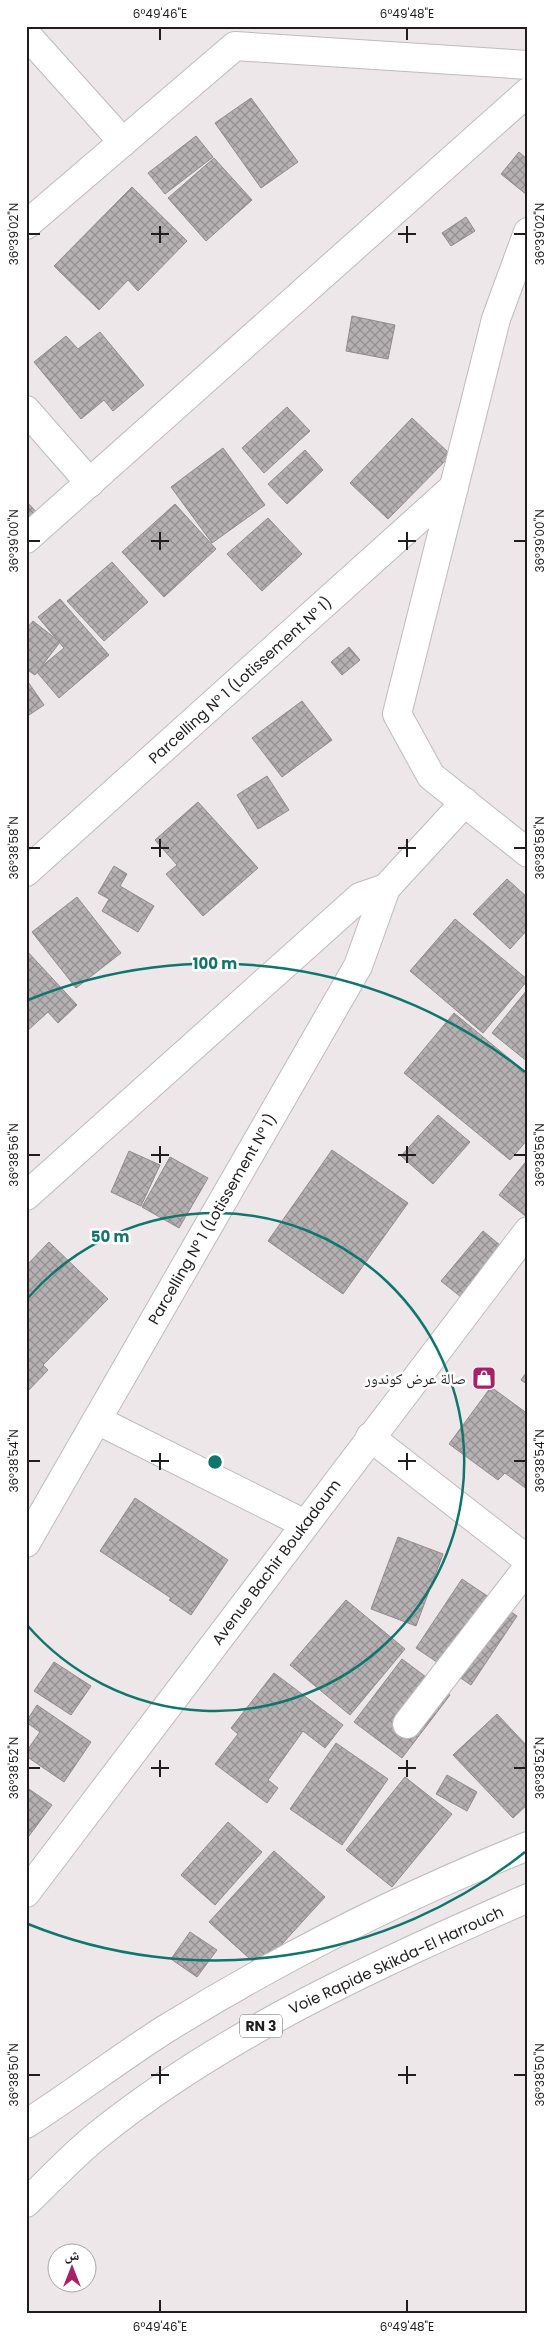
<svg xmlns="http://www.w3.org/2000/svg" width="554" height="2340" font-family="Poppins,'Noto Naskh Arabic',sans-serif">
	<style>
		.building { fill: url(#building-cross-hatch); stroke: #918b8d }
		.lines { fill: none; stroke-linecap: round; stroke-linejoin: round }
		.minor-casing { stroke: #bfbabc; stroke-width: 30 }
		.tertiary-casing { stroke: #bfbabc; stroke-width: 30 }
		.trunk-casing { stroke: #bfbabc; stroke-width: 30 }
		.minor { stroke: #fff; stroke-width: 28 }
		.tertiary { stroke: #fff; stroke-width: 28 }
		.trunk { stroke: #fff; stroke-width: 28 }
		.ticks { fill: none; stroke: #1f1d1e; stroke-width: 2 }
		.ring { fill: none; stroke: #0f766e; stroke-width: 2.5 }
		.labels { text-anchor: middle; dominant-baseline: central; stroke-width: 5; stroke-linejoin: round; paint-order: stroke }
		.shield { fill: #fff; stroke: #626162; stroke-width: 1 }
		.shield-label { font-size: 14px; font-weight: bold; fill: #1f1d1e }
		.street-label { font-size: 15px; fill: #1f1d1e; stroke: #fff }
		.poi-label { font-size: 15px; fill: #1f1d1e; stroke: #fff; text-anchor: end }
		.centre { fill: #0f766e; stroke: #fff; stroke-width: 2.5 }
		.ring-label { font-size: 15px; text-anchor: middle; font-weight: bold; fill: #0f766e; stroke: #fff; stroke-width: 5; stroke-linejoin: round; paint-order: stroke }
		.neatline { fill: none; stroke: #1f1d1e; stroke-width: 2 }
		.ticks-label { font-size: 12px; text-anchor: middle; fill: #1f1d1e }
	</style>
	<defs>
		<pattern id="building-cross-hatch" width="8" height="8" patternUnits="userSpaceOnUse" patternTransform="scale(1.25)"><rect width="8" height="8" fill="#b5b0b2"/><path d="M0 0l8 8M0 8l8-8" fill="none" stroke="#938f90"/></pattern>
	</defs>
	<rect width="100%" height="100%" fill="#ede7e9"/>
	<g class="building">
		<path d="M251 98 298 162 261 188 215 123Z"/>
		<path d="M196 136 213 157 165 194 148 173Z"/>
		<path d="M519 152 528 160 527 195 501 174Z"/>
		<path d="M214 158 252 200 206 241 168 198Z"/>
		<path d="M132 187 187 241 138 291 128 280 99 310 54 266Z"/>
		<path d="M466 217 475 231 451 246 442 233Z"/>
		<path d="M352 316 395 325 388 359 346 351Z"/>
		<path d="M100 332 144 385 113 411 104 400 81 419 34 362 66 336 78 349Z"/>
		<path d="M287 407 310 431 264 473 242 448Z"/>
		<path d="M412 418 451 455 388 519 350 483Z"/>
		<path d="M223 448 265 505 212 543 171 487Z"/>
		<path d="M305 450 323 470 287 504 268 484Z"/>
		<path d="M26 501 46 522 26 541Z"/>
		<path d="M175 504 216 549 164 597 122 552Z"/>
		<path d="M268 518 302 554 262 591 227 554Z"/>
		<path d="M112 562 148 602 104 641 67 601Z"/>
		<path d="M60 599 109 655 59 698 36 671 64 648 38 617Z"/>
		<path d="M33 621 60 642 35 675 26 669V629Z"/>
		<path d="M349 647 360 660 342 675 331 662Z"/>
		<path d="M26 679 44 705 26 717Z"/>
		<path d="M302 701 332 740 282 777 252 738Z"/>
		<path d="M267 776 289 810 258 829 237 795Z"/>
		<path d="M198 802 258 868 203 916 166 874 177 865 155 840Z"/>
		<path d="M114 866 127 874 120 886 154 906 138 932 102 911 109 899 98 893Z"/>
		<path d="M507 879 528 898V929L510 949 473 914Z"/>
		<path d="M77 897 121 953 76 988 32 932Z"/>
		<path d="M455 919 528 980 483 1033 410 971Z"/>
		<path d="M26 950 77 1005 58 1023 48 1012 26 1032Z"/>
		<path d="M527 990H528V1062L492 1033Z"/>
		<path d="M454 1013 528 1074V1139L510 1160 404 1073Z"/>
		<path d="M438 1115 470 1142 433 1184 401 1156Z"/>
		<path d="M332 1150 408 1203 343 1294 268 1241Z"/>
		<path d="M129 1151 160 1165 141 1206 111 1192Z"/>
		<path d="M170 1157 208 1178 179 1228 142 1207Z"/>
		<path d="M528 1159V1218L499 1195Z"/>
		<path d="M483 1231 512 1255 471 1305 441 1281Z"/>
		<path d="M49 1242 108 1299 43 1365 48 1370 26 1393V1266Z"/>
		<path d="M528 1370V1385L521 1380Z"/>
		<path d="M491 1387 528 1414V1490L505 1473 498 1480 449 1444Z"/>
		<path d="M135 1498 228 1560 191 1615 169 1600 171 1598 100 1551Z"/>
		<path d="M398 1537 443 1554 416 1626 371 1609Z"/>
		<path d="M462 1579 517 1616 471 1685 416 1648Z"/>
		<path d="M346 1600 405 1649 350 1715 290 1665Z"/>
		<path d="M402 1659 450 1695 402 1758 354 1722Z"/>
		<path d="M54 1662 91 1686 71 1715 34 1691Z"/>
		<path d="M274 1673 343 1725 325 1748 303 1731 268 1780 278 1788 267 1803 215 1764 238 1734 231 1728Z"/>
		<path d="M37 1705 91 1742 64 1782 26 1756V1752L40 1732 26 1722Z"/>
		<path d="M497 1714 528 1747V1804L513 1818 453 1755Z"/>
		<path d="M336 1743 388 1779 342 1845 290 1809Z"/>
		<path d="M447 1775 477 1792 467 1811 436 1794Z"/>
		<path d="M405 1777 452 1814 392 1887 346 1850Z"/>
		<path d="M26 1787 52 1805 26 1840Z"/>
		<path d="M228 1822 262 1852 215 1905 181 1875Z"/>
		<path d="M274 1851 325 1897 260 1968 209 1922Z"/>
		<path d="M190 1932 217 1950 197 1977 171 1959Z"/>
	</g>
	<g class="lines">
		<g class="minor-casing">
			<g id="minor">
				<path d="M26 34 123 142"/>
				<path d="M26 225 235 46 528 65"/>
				<path d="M528 232 496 319 397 714 431 776 528 853"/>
				<path d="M26 410 90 483"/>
				<path d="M26 539 528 92"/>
				<path d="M26 872 454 487"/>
				<path d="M26 1196 360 897 386 888"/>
				<path d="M97 1420 305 1524"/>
				<path d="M370 1437 528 1560"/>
				<path d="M26 1543 358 966 386 888 465 802"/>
				<path d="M407 1724 528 1567"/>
			</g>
		</g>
		<g class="tertiary-casing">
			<path id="tertiary" d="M26 1893 528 1231"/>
		</g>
		<g class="trunk-casing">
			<g id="trunk">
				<path d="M26 2124C73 2094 117 2060 164 2030 280 1958 401 1897 528 1846"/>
				<path d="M26 2203C50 2180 72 2156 98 2135 226 2032 378 1964 528 1898"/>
			</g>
		</g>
		<use href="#minor" class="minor"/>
		<use href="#tertiary" class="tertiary"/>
		<use href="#trunk" class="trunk"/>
	</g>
	<path class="ticks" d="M160 28V40M407 28V40M160 226V243M407 226V243M28 234H40M151 234H169M398 234H416M514 234H526M160 532V550M407 532V550M28 541H40M151 541H169M398 541H416M514 541H526M160 839V857M407 839V857M28 848H40M151 848H169M398 848H416M514 848H526M160 1146V1163M407 1146V1163M28 1155H40M151 1155H169M398 1155H416M514 1155H526M160 1453V1470M407 1453V1470M28 1461H40M151 1461H169M398 1461H416M514 1461H526M160 1760V1777M407 1760V1777M28 1768H40M151 1768H169M398 1768H416M514 1768H526M160 2066V2084M407 2066V2084M28 2075H40M151 2075H169M398 2075H416M514 2075H526M160 2300V2312M407 2300V2312"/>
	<g class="ring">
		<path d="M27 1299A249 249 0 1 1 27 1625"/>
		<path d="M525 1852A498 498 0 0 1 28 1924M28 1000A498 498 0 0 1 525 1072"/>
	</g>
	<defs>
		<g id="shop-square" transform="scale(1.25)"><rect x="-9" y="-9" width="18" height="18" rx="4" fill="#a82067" stroke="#fff"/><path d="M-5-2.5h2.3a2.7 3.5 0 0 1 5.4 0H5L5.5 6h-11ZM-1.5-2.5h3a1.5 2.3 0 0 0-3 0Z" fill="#fff"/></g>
	</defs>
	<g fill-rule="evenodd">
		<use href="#shop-square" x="484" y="1378"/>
	</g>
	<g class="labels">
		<rect class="shield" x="240" y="2014.5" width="42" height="23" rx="4"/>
		<g class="shield-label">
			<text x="261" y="2026">RN 3</text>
		</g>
		<g class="street-label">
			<text transform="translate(240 680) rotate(-42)">Parcelling N° 1 (Lotissement N° 1)</text>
			<text transform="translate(212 1219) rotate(-60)">Parcelling N° 1 (Lotissement N° 1)</text>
			<text transform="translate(276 1562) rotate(-53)">Avenue Bachir Boukadoum</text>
			<text transform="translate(396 1960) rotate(-25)">Voie Rapide Skikda-El Harrouch</text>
		</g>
		<g class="poi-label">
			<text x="466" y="1378">صالة عرض كوندور</text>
		</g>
	</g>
	<circle cx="215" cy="1462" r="8" class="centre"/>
	<g class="ring-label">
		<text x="215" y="969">100 m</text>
		<text x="110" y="1242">50 m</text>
	</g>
	<rect width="554" height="2340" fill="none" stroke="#ffffff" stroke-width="55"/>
	<g transform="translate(72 2268)"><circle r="24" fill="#ffffff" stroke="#a5a5a5"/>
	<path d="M0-4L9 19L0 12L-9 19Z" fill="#a82067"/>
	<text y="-8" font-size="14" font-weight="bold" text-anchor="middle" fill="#1f1d1e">ش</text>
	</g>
	<rect x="28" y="28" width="498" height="2284" class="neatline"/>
	<g class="ticks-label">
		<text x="160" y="18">6°49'46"E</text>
		<text x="407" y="18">6°49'48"E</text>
		<text transform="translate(14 234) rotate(-90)" y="4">36°39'02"N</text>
		<text transform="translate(540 234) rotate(-90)" y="4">36°39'02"N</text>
		<text transform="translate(14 541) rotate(-90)" y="4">36°39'00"N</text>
		<text transform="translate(540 541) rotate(-90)" y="4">36°39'00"N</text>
		<text transform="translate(14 848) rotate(-90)" y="4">36°38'58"N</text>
		<text transform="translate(540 848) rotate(-90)" y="4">36°38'58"N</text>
		<text transform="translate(14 1155) rotate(-90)" y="4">36°38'56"N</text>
		<text transform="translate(540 1155) rotate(-90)" y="4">36°38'56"N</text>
		<text transform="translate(14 1461) rotate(-90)" y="4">36°38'54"N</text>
		<text transform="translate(540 1461) rotate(-90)" y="4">36°38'54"N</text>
		<text transform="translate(14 1768) rotate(-90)" y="4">36°38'52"N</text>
		<text transform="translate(540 1768) rotate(-90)" y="4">36°38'52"N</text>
		<text transform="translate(14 2075) rotate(-90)" y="4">36°38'50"N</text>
		<text transform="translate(540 2075) rotate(-90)" y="4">36°38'50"N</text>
		<text x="160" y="2331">6°49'46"E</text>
		<text x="407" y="2331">6°49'48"E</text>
	</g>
</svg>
